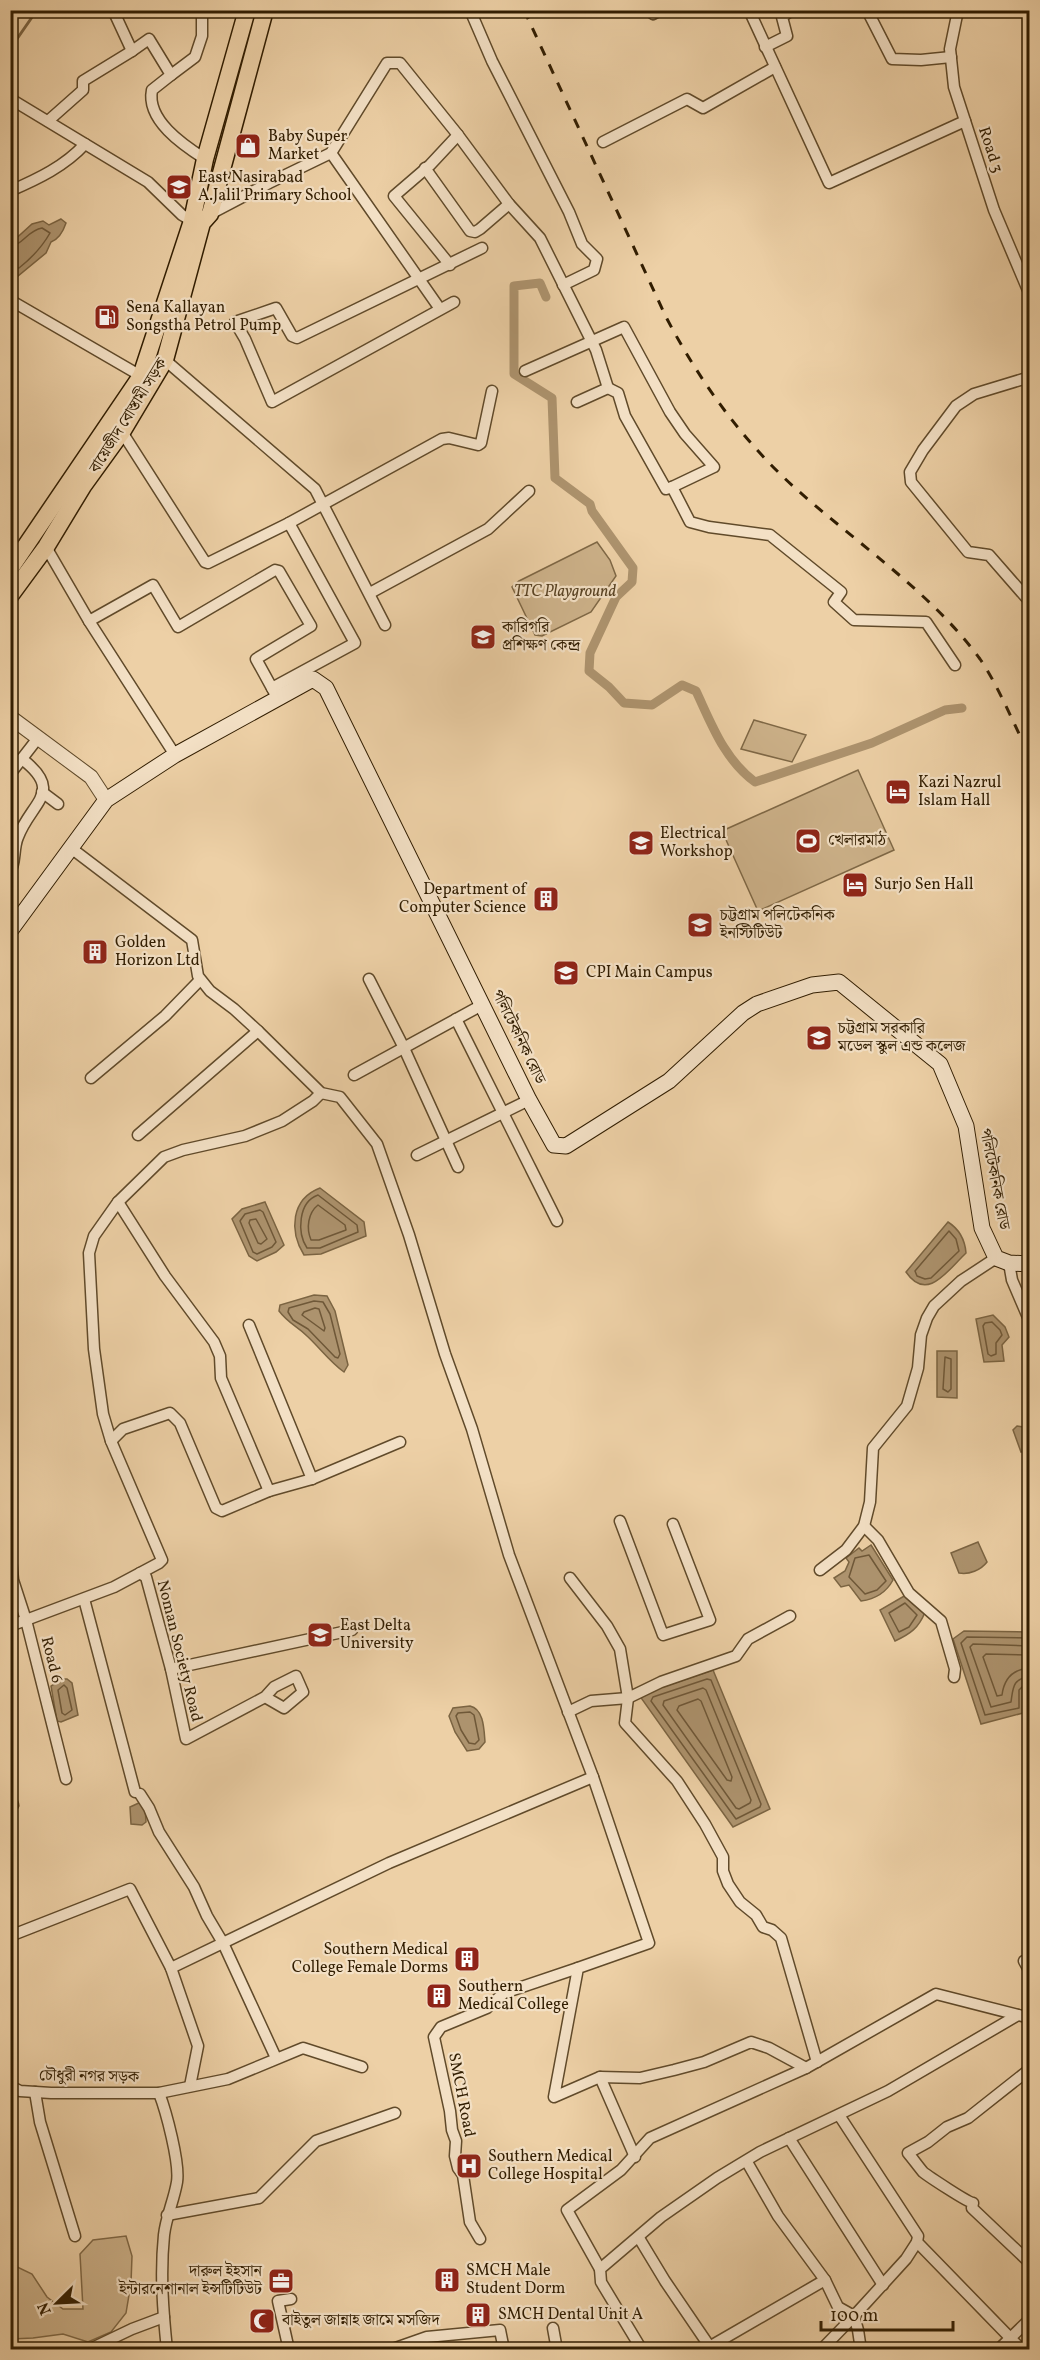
<svg xmlns="http://www.w3.org/2000/svg" width="1040" height="2360" font-family="Vollkorn,'Noto Serif Bengali',serif">
	<style>
		.green { fill: #cdb28a; stroke: #7f6846; stroke-width: 1.5 }
		.water { fill: #ad936e; stroke: #7b6442; stroke-width: 1.5 }
		.lines { fill: none; stroke-linecap: round; stroke-linejoin: round }
		.shore { stroke: #6f5838; stroke-width: 1.5 }
		.stream { stroke: #7b6442; stroke-width: 3 }
		.canal { stroke: #ad936e; stroke-width: 9 }
		.minor-casing { stroke: #604a2a; stroke-width: 13 }
		.tertiary-casing { stroke: #604a2a; stroke-width: 16 }
		.secondary-casing { stroke: #311d01; stroke-width: 17 }
		.primary-casing { stroke: #311d01; stroke-width: 19 }
		.minor { stroke: #f3e0c5; stroke-width: 10 }
		.tertiary { stroke: #f3e0c5; stroke-width: 14 }
		.secondary { stroke: #f3e0c5; stroke-width: 15 }
		.primary { stroke: #edd0a6; stroke-width: 16 }
		.rail { stroke: #311d01; stroke-width: 3; stroke-dasharray: 10 10; stroke-linecap: butt }
		.labels { text-anchor: middle; dominant-baseline: central; stroke-width: 4.5; stroke-linejoin: round; paint-order: stroke }
		.poi-label { font-size: 16px; fill: #311d01; stroke: #f3e0c5; text-anchor: start }
		.street-label { font-size: 16px; fill: #311d01; stroke: #f3e0c5 }
		.park-label { font-size: 16px; font-style: italic; fill: #584223; stroke: #f3e0c5 }
	</style>
	<rect width="100%" height="100%" fill="#edd0a6"/>
	<filter id="stains"><feTurbulence type="fractalNoise" baseFrequency=".00333" numOctaves="4"/><feColorMatrix values="0 0 0 0 .2 0 0 0 0 .09 0 0 0 0 .02 0 0 0 .5 -.17"/></filter>
	<radialGradient id="worn" r=".72"><stop offset=".6" stop-color="#630" stop-opacity="0"/><stop offset="1" stop-color="#630" stop-opacity=".3"/></radialGradient>
	<g class="green">
		<path d="M597 542 610 560 616 576 591 612 542 636 535 635 512 587 519 581Z"/>
		<path d="M754 720 806 735 792 762 741 749Z"/>
		<path d="M858 770 894 850 758 911 722 831Z"/>
		<path d="M126 2236 132 2256 131 2283 126 2313 111 2332 88 2342 63 2334 33 2338 11 2339V2264L32 2274 47 2297 63 2309H83L80 2254 93 2240Z"/>
	</g>
	<g class="water">
		<path d="M61 219 66 223C63 232 59 239 51 242L46 253 18 276 11 271V243L32 224 43 221 49 225Z"/>
		<path d="M320 1188 364 1222 366 1236 321 1254 304 1255C289 1231 291 1199 320 1188Z"/>
		<path d="M265 1202 284 1245 276 1252 257 1261 249 1256 232 1219 242 1209Z"/>
		<path d="M948 1222C959 1229 965 1240 966 1253 948 1270 927 1303 906 1272Z"/>
		<path d="M314 1295 327 1296 335 1311 348 1365 344 1372C330 1362 320 1348 307 1336 296 1325 289 1324 279 1311L280 1305Z"/>
		<path d="M993 1315 1005 1327 1009 1337 1002 1345 1004 1361 984 1362 976 1319Z"/>
		<path d="M937 1351H957V1398L937 1397Z"/>
		<path d="M1017 1426 1023 1427 1029 1433V1450L1021 1452 1013 1430Z"/>
		<path d="M978 1542 987 1562C981 1570 969 1575 959 1573L951 1553Z"/>
		<path d="M871 1545 893 1580C886 1593 876 1599 861 1601L849 1585 841 1587 834 1578 845 1571 849 1562 846 1558 859 1548 862 1551Z"/>
		<path d="M906 1595 925 1612C919 1628 910 1634 895 1641L880 1610Z"/>
		<path d="M964 1631 1029 1632V1689L1025 1693 1027 1712 981 1724 953 1639Z"/>
		<path d="M713 1670 770 1809 733 1827 639 1695Z"/>
		<path d="M62 1679H67L72 1683 78 1715 61 1722 57 1721 51 1686Z"/>
		<path d="M470 1706C484 1709 484 1730 485 1742L479 1749 467 1751 455 1732 449 1716 453 1708Z"/>
		<path d="M141 1802 145 1806 146 1822 142 1825 131 1824 130 1807Z"/>
	</g>
	<g class="lines">
		<g class="shore">
			<path d="M10 247C23 245 28 230 42 228L50 233C42 247 33 257 19 268L10 267"/>
			<path d="M318 1195 357 1225 358 1232 320 1248H307C297 1233 298 1202 318 1195Z"/>
			<path d="M318 1205 345 1225 346 1230 319 1240H311C306 1228 308 1213 318 1205Z"/>
			<path d="M260 1210 263 1212 276 1242 272 1247 257 1254 253 1252 240 1221 245 1214Z"/>
			<path d="M256 1219 267 1239 261 1244 258 1243 249 1223 250 1220Z"/>
			<path d="M949 1231 956 1239 959 1251 931 1278 925 1279 917 1276 915 1271Z"/>
			<path d="M314 1301 323 1302 330 1314 340 1354 338 1358 335 1357 308 1329 293 1320 288 1312 289 1308Z"/>
			<path d="M315 1308 319 1309 325 1328 324 1331 302 1315 304 1312Z"/>
			<path d="M992 1322 1000 1330 1002 1335 996 1343V1354L991 1356 988 1354 983 1326 985 1323Z"/>
			<path d="M945 1357 951 1359V1389L948 1392 943 1389Z"/>
			<path d="M869 1555 886 1581 877 1590 865 1594 849 1577 855 1558Z"/>
			<path d="M905 1603 917 1615 909 1627 899 1632 889 1613Z"/>
			<path d="M1030 1638 967 1637 961 1643 985 1715 1019 1708V1690L1024 1685H1030"/>
			<path d="M1030 1646 973 1644 970 1647 991 1707 1011 1702C1013 1689 1012 1678 1030 1677"/>
			<path d="M1030 1655 986 1654 983 1657 997 1696 1002 1695C1004 1679 1013 1669 1030 1668"/>
			<path d="M707 1679 711 1680 761 1804 760 1807 736 1819 651 1701 653 1697Z"/>
			<path d="M64 1685 67 1688 72 1710 65 1715 62 1713 58 1690Z"/>
			<path d="M703 1688 706 1690 751 1800 750 1803 739 1809 736 1808 663 1705 664 1701Z"/>
			<path d="M698 1699 701 1701 732 1777 731 1781 727 1780 677 1710 679 1706Z"/>
			<path d="M470 1712 474 1715 479 1740 475 1744 469 1743 461 1730 456 1716 458 1713Z"/>
		</g>
		<path class="stream" d="M10 49 37 10"/>
		<path class="canal" d="M546 297 540 283 514 286V374L552 398 555 478 590 504 592 511 633 568 632 582 616 597 590 653 589 671 609 687 624 703 652 705 682 685 696 691C712 725 724 759 755 782L872 743 945 710 962 708"/>
		<g class="minor-casing">
			<g id="minor">
				<path d="M113 10 132 51 149 39 171 75 152 90C146 120 183 145 205 159"/>
				<path d="M470 10 492 61 569 212 582 244 597 259 594 270 563 285"/>
				<path d="M649 10 653 14 660 10"/>
				<path d="M749 10 829 183 965 121"/>
				<path d="M867 10 892 59 921 60 951 57"/>
				<path d="M963 10 957 15 950 49 954 87 994 210 1030 295"/>
				<path d="M765 47 787 36 782 17 792 10"/>
				<path d="M171 75 195 57 202 36V10"/>
				<path d="M10 96 14 101 148 182 182 215 192 221"/>
				<path d="M48 121 83 90V81L132 51"/>
				<path d="M603 142 687 99 703 108 775 67"/>
				<path d="M331 153 440 309"/>
				<path d="M425 168 470 231 475 232 480 229 509 204"/>
				<path d="M10 191C38 179 65 166 85 144"/>
				<path d="M210 214 269 183 331 153 387 63H400L458 135 509 204 540 238 596 350 608 388 577 402"/>
				<path d="M450 265 394 196 430 165 458 135"/>
				<path d="M10 300 141 376"/>
				<path d="M454 302 272 402 245 339 235 322 276 308 292 336 297 338 482 248"/>
				<path d="M165 360 315 489 385 625"/>
				<path d="M525 371 624 327 670 412 685 434 714 467 672 487"/>
				<path d="M1030 377 974 394 956 406 923 450 910 472 911 482 968 552 989 555 1030 602"/>
				<path d="M608 388 618 393 625 416 666 489 672 487 690 522 709 527 770 535 841 592 834 602 854 620 926 622 955 665"/>
				<path d="M122 432 205 562 208 563 289 523 442 439 449 438 478 445 481 443 492 391"/>
				<path d="M46 547 89 621 153 585 178 627 275 570 279 571 311 626 256 659 278 699"/>
				<path d="M370 593 488 529 529 491"/>
				<path d="M89 621 175 755"/>
				<path d="M272 688 355 643 289 523"/>
				<path d="M10 774 38 738"/>
				<path d="M42 792 58 804"/>
				<path d="M71 848 192 940 198 976 210 991 234 1009 258 1031 321 1093 340 1097 377 1144 409 1235 445 1354 472 1429 509 1555 593 1777 649 1943 578 1968 554 2097 600 2077 640 2078 674 2070 704 2062 751 2042 769 2048 806 2068"/>
				<path d="M10 872C16 863 13 848 18 837 31 802 65 792 22 759"/>
				<path d="M369 979 403 1046 458 1167"/>
				<path d="M456 1019 557 1221"/>
				<path d="M354 1075 482 1005"/>
				<path d="M91 1078 165 1016 200 980"/>
				<path d="M138 1135 258 1031"/>
				<path d="M417 1155 529 1100"/>
				<path d="M118 1202 165 1276 214 1342 220 1356 221 1378 269 1491"/>
				<path d="M1009 1263 1012 1280 1030 1322"/>
				<path d="M249 1325 312 1479"/>
				<path d="M111 1441 123 1429 170 1413 180 1423 213 1501 216 1508 222 1511 269 1491 312 1479 400 1442"/>
				<path d="M620 1521 663 1635 710 1620 673 1524"/>
				<path d="M864 1526 878 1540 909 1593 941 1621 955 1669 954 1677"/>
				<path d="M10 1548 13 1580 26 1620 66 1779"/>
				<path d="M820 1570 846 1550 864 1526 870 1502 873 1448 907 1406 918 1368 921 1335 927 1318 934 1306 961 1281 996 1258"/>
				<path d="M140 1573 146 1577 171 1669 186 1739 265 1697 284 1708 303 1692 296 1676 274 1687 265 1697"/>
				<path d="M570 1578 607 1626 620 1649 628 1698 625 1723 677 1781 705 1824 723 1857V1871L728 1884 740 1902 756 1915 763 1927 772 1930 781 1938 817 2062"/>
				<path d="M84 1599 135 1792"/>
				<path d="M10 1626 114 1587 159 1563 162 1560 111 1441 103 1414 94 1349 89 1253 94 1236 118 1202 164 1157 183 1150 245 1136 282 1121 313 1101 321 1093"/>
				<path d="M171 1669 352 1630"/>
				<path d="M568 1712 591 1701 628 1698 661 1682 736 1656 748 1639 790 1616"/>
				<path d="M140 1794 149 1808 159 1832 194 1887 207 1916 223 1943 276 2058"/>
				<path d="M10 1796 13 1805"/>
				<path d="M10 1936 130 1889 171 1968 198 2046 190 2086"/>
				<path d="M1024 1961 1030 1972"/>
				<path d="M171 1968 389 1863 593 1777"/>
				<path d="M1030 2069 968 2118 947 2127 928 2142 908 2153C913 2159 918 2166 923 2172 928 2176 967 2202 973 2203L972 2208 1030 2263"/>
				<path d="M600 2077 635 2157"/>
				<path d="M10 2086 20 2091 51 2093H159L228 2079 303 2048 362 2067"/>
				<path d="M35 2092 40 2122 75 2236"/>
				<path d="M159 2093C166 2111 180 2163 177 2182 174 2200 166 2217 164 2235 160 2274 163 2311 167 2350"/>
				<path d="M839 2115 918 2236 917 2242 1022 2350"/>
				<path d="M789 2138 883 2285"/>
				<path d="M747 2162 778 2216 825 2280 838 2307 854 2316 906 2259 917 2242"/>
				<path d="M167 2215 259 2198 316 2141 395 2113"/>
				<path d="M639 2238 665 2281 712 2350"/>
				<path d="M480 2239 470 2222 463 2175 458 2168 455 2156 456 2141 452 2130 450 2111 434 2037 441 2027 487 2008 504 1993 578 1968"/>
				<path d="M600 2269 567 2210 621 2170 650 2138 806 2068 936 1994 1030 2018"/>
				<path d="M553 2328 557 2350"/>
				<path d="M88 2350 132 2329 164 2317"/>
				<path d="M289 2350 278 2301 291 2299"/>
				<path d="M390 2350 427 2337 500 2330 504 2350"/>
				<path d="M642 2350 601 2282 600 2269 661 2217 717 2178 760 2152 888 2091 1018 2015"/>
				<path d="M704 2350 825 2280"/>
				<path d="M821 2350 854 2316 858 2330 861 2350"/>
				<path d="M998 2350 1030 2319"/>
			</g>
		</g>
		<g class="tertiary-casing">
			<path id="tertiary" d="M10 717 91 777 106 800"/>
		</g>
		<g class="secondary-casing">
			<path id="secondary" d="M10 931 106 800 175 755 313 679 326 688 529 1100 554 1145 566 1146 669 1081 743 1013 757 1004 812 985 839 982 940 1064 966 1126 982 1228 996 1258 1009 1263 1030 1264"/>
		</g>
		<g class="primary-casing">
			<g id="primary">
				<path d="M10 569 141 376 192 221 205 159 247 10"/>
				<path d="M10 596 46 547 83 486 122 432 165 360 202 223 210 214 265 10"/>
			</g>
		</g>
		<use href="#minor" class="minor"/>
		<use href="#tertiary" class="tertiary"/>
		<use href="#secondary" class="secondary"/>
		<use href="#primary" class="primary"/>
		<path class="rail" d="M524 10 666 317C699 380 741 439 794 487 856 543 930 591 980 659 998 685 1015 727 1030 756"/>
	</g>
	<defs>
		<g id="shop-square" transform="scale(1.35)"><rect x="-9" y="-9" width="18" height="18" rx="4" fill="#8f2418" stroke="#f3e0c5"/><path d="M-5-2.5h2.3a2.7 3.5 0 0 1 5.4 0H5L5.5 6h-11ZM-1.5-2.5h3a1.5 2.3 0 0 0-3 0Z" fill="#fff"/></g>
		<g id="school-square" transform="scale(1.35)"><rect x="-9" y="-9" width="18" height="18" rx="4" fill="#8f2418" stroke="#f3e0c5"/><path d="M0-5L7-2L0 1L-7-2ZM-4 1L0 2.5L4 1V4Q0 6-4 4Z" fill="#fff"/></g>
		<g id="fuel-square" transform="scale(1.35)"><rect x="-9" y="-9" width="18" height="18" rx="4" fill="#8f2418" stroke="#f3e0c5"/><path d="M-5.5-6h7V0h2V4h1.3V-2.5L3-4.5l.8-.8L6-3V5H2.5V1h-1V6h-7ZM-4.2-4.7v3.2H.2V-4.7Z" fill="#fff"/></g>
		<g id="hotel-square" transform="scale(1.35)"><rect x="-9" y="-9" width="18" height="18" rx="4" fill="#8f2418" stroke="#f3e0c5"/><path d="M-6-4.5h1.5V1H6V5H4.5V3h-9V5H-6ZM-4 0a1.8 1.8 0 1 1 3.6 0ZM.5 0V-2.5h3Q6-2.5 6 0Z" fill="#fff"/></g>
		<g id="stadium-square" transform="scale(1.35)"><rect x="-9" y="-9" width="18" height="18" rx="4" fill="#8f2418" stroke="#f3e0c5"/><path d="M0-5a6.5 5 0 1 0 0 10a6.5 5 0 1 0 0-10ZM-3.5-1.8h7v3.6h-7Z" fill="#fff"/></g>
		<g id="university-square" transform="scale(1.35)"><rect x="-9" y="-9" width="18" height="18" rx="4" fill="#8f2418" stroke="#f3e0c5"/><path d="M0-5L7-2L0 1L-7-2ZM-4 1L0 2.5L4 1V4Q0 6-4 4Z" fill="#fff"/></g>
		<g id="building-square" transform="scale(1.35)"><rect x="-9" y="-9" width="18" height="18" rx="4" fill="#8f2418" stroke="#f3e0c5"/><path d="M-4-6H4V6H1V3H-1V6H-4ZM-2.5-4.3h1.7v1.8h-1.7ZM.8-4.3h1.7v1.8H.8ZM-2.5-1h1.7V.8h-1.7ZM.8-1h1.7V.8H.8Z" fill="#fff"/></g>
		<g id="hospital-square" transform="scale(1.35)"><rect x="-9" y="-9" width="18" height="18" rx="4" fill="#8f2418" stroke="#f3e0c5"/><path d="M-5-5h3v3.5h4V-5h3V5h-3V1.5h-4V5h-3Z" fill="#fff"/></g>
		<g id="office-square" transform="scale(1.35)"><rect x="-9" y="-9" width="18" height="18" rx="4" fill="#8f2418" stroke="#f3e0c5"/><path d="M-6-3h4V-5.5h4V-3h4V5H-6ZM-1-4.5V-3h2v-1.5ZM-6 0V1H6V0Z" fill="#fff"/></g>
		<g id="mosque-square" transform="scale(1.35)"><rect x="-9" y="-9" width="18" height="18" rx="4" fill="#8f2418" stroke="#f3e0c5"/><path d="M3.5-4.9A6 6 0 1 0 3.5 4.9A5 5 0 1 1 3.5-4.9Z" fill="#fff"/></g>
	</defs>
	<g fill-rule="evenodd">
		<use href="#shop-square" x="248" y="146"/>
		<use href="#school-square" x="179" y="187"/>
		<use href="#fuel-square" x="107" y="317"/>
		<use href="#school-square" x="483" y="637"/>
		<use href="#hotel-square" x="898" y="792"/>
		<use href="#stadium-square" x="808" y="841"/>
		<use href="#university-square" x="641" y="843"/>
		<use href="#hotel-square" x="855" y="885"/>
		<use href="#building-square" x="546" y="899"/>
		<use href="#university-square" x="700" y="925"/>
		<use href="#building-square" x="95" y="952"/>
		<use href="#university-square" x="566" y="973"/>
		<use href="#university-square" x="819" y="1038"/>
		<use href="#university-square" x="320" y="1635"/>
		<use href="#building-square" x="467" y="1959"/>
		<use href="#building-square" x="439" y="1996"/>
		<use href="#hospital-square" x="469" y="2166"/>
		<use href="#building-square" x="447" y="2280"/>
		<use href="#office-square" x="281" y="2281"/>
		<use href="#building-square" x="478" y="2315"/>
		<use href="#mosque-square" x="262" y="2321"/>
	</g>
	<g class="labels">
		<g class="poi-label">
			<text x="268" y="137">Baby Super<tspan x="268" dy="18">Market</tspan></text>
			<text x="198" y="178">East Nasirabad<tspan x="198" dy="18">A.Jalil Primary School</tspan></text>
			<text x="126" y="308">Sena Kallayan<tspan x="126" dy="18">Songstha Petrol Pump</tspan></text>
			<text x="502" y="628">কারিগরি<tspan x="502" dy="18">প্রশিক্ষণ কেন্দ্র</tspan></text>
			<text x="918" y="783">Kazi Nazrul<tspan x="918" dy="18">Islam Hall</tspan></text>
			<text x="660" y="834">Electrical<tspan x="660" dy="18">Workshop</tspan></text>
			<text x="828" y="841">খেলারমাঠ</text>
			<text x="874" y="885">Surjo Sen Hall</text>
			<text x="526" y="890" text-anchor="end">Department of<tspan x="526" dy="18">Computer Science</tspan></text>
			<text x="720" y="916">চট্টগ্রাম পলিটেকনিক<tspan x="720" dy="18">ইনস্টিটিউট</tspan></text>
			<text x="115" y="943">Golden<tspan x="115" dy="18">Horizon Ltd</tspan></text>
			<text x="586" y="973">CPI Main Campus</text>
			<text x="838" y="1029">চট্টগ্রাম সরকারি<tspan x="838" dy="18">মডেল স্কুল এন্ড কলেজ</tspan></text>
			<text x="340" y="1626">East Delta<tspan x="340" dy="18">University</tspan></text>
			<text x="448" y="1950" text-anchor="end">Southern Medical<tspan x="448" dy="18">College Female Dorms</tspan></text>
			<text x="458" y="1987">Southern<tspan x="458" dy="18">Medical College</tspan></text>
			<text x="488" y="2157">Southern Medical<tspan x="488" dy="18">College Hospital</tspan></text>
			<text x="466" y="2271">SMCH Male<tspan x="466" dy="18">Student Dorm</tspan></text>
			<text x="262" y="2272" text-anchor="end">দারুল ইহসান<tspan x="262" dy="18">ইন্টারনেশানাল ইন্সটিটিউট</tspan></text>
			<text x="498" y="2315">SMCH Dental Unit A</text>
			<text x="282" y="2321">বাইতুল জান্নাহ জামে মসজিদ</text>
		</g>
		<g class="street-label">
			<text transform="translate(990 150) rotate(72)">Road 3</text>
			<text transform="translate(129 416) rotate(-58)">বায়েজীদ বোস্তামী সড়ক</text>
			<text transform="translate(518 1037) rotate(64)">পলিটেকনিক রোড</text>
			<text transform="translate(994 1179) rotate(79)">পলিটেকনিক রোড</text>
			<text transform="translate(179 1651) rotate(76)">Noman Society Road</text>
			<text transform="translate(51 1660) rotate(76)">Road 6</text>
			<text transform="translate(89 2077) rotate(1)">চৌধুরী নগর সড়ক</text>
			<text transform="translate(461 2095) rotate(79)">SMCH Road</text>
		</g>
		<g class="park-label">
			<text x="565" y="592">TTC Playground</text>
		</g>
	</g>
	<rect width="1040" height="2360" fill="none" stroke="#edd0a6" stroke-width="36"/>
	<rect x="12" y="12" width="1016" height="2336" fill="none" stroke="#311d01" stroke-width="3"/>
	<rect x="18" y="18" width="1004" height="2324" fill="none" stroke="#311d01" stroke-width="1.5"/>
	<g transform="translate(57 2303) rotate(246)" stroke="#f3e0c5" stroke-width="4.5" paint-order="stroke">
	<path d="M0-4.5L10 22L0 15L-10 22Z" fill="#311d01"/>
	<text y="-9" font-size="16" font-weight="bold" text-anchor="middle" fill="#311d01">N</text>
	</g>
	<path d="M821 2321v9h132v-9" fill="none" stroke="#311d01" stroke-width="3"/>
	<text x="830" y="2321" font-size="18" fill="#311d01" stroke="#f3e0c5" stroke-width="4.5" paint-order="stroke">100 m</text>
	<rect width="100%" height="100%" filter="url(#stains)"/>
	<rect width="100%" height="100%" fill="url(#worn)"/>
</svg>
